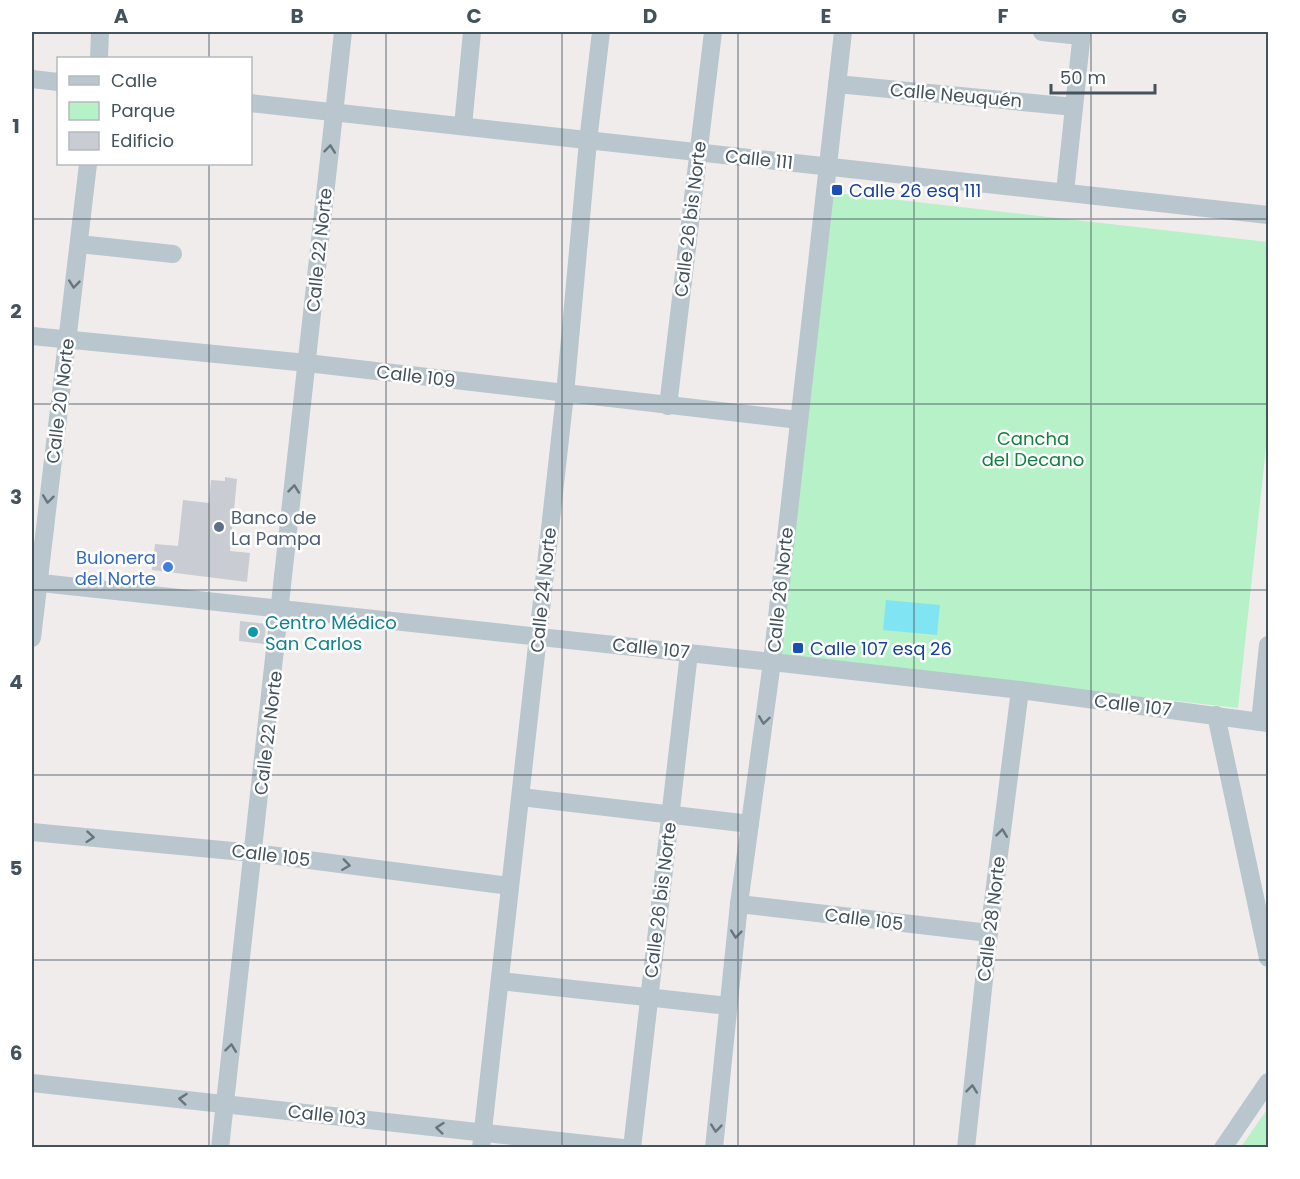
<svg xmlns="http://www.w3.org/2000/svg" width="1300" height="1179" font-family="Poppins,sans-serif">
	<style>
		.green { fill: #b6f1c8 }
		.water { fill: #80e4f2 }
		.building { fill: #c9ccd2 }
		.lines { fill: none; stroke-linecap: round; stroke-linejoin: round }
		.minor { stroke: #b9c6cd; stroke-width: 18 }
		.oneway { stroke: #67757d }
		.grid { fill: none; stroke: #44525b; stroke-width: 1.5; stroke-opacity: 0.55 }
		.transit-dot { fill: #1a4fb4; stroke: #fff; stroke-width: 2 }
		.service-dot { fill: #5c6f8a; stroke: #fff; stroke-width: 2 }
		.shop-dot { fill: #3f7fe0; stroke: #fff; stroke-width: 2 }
		.culture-dot { fill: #0f9aa8; stroke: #fff; stroke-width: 2 }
		.labels { text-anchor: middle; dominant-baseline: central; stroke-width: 5; stroke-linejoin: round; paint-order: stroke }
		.street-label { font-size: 18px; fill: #44525b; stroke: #fff }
		.transit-label { font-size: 18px; fill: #164399; stroke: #fff; text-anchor: start }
		.park-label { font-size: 18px; fill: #10813e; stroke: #fff }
		.service-label { font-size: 18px; fill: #4e5e75; stroke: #fff; text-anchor: start }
		.shop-label { font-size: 18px; fill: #366cbe; stroke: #fff; text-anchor: end }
		.culture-label { font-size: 18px; fill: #0d838f; stroke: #fff; text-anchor: start }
		.neatline { fill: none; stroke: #44525b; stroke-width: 2 }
		.grid-label { font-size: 20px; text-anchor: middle; font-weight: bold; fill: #44525b }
	</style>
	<rect width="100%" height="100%" fill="#f0ecec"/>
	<g class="green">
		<path d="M828 192 1268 242V429L1238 708 778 656Z"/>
		<path d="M1268 1108V1147H1241Z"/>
	</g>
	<path class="water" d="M886 600 940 605 937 635 883 630Z"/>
	<g class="building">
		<path d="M225 477 237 479 230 551 250 553 247 582 152 570 155 544 178 546 183 500 209 503 211 480 225 481Z"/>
		<path d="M240 621 266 624 264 644 239 641Z"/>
	</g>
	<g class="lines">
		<g class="minor">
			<path d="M1042 32 1081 36"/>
			<path d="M99 58 100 32"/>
			<path d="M32 79 58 82"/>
			<path d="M837 84 1074 107"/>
			<path d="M250 103 1268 215"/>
			<path d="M463 126 472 32"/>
			<path d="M1065 192 1082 32"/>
			<path d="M79 244 173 254"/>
			<path d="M32 336 307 363 799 420"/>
			<path d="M668 406 713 32"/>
			<path d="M32 582 772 662 1020 690 1268 723"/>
			<path d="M32 638 88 164"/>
			<path d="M1216 715 1268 958"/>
			<path d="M1260 722 1268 645"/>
			<path d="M521 797 750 824"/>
			<path d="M32 832 254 853 510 886"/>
			<path d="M739 904 989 933"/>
			<path d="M500 981 728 1006"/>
			<path d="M32 1083 623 1148"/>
			<path d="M220 1148 343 32"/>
			<path d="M481 1148 565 394 588 141 601 32"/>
			<path d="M632 1148 689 653"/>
			<path d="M714 1148 739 904 772 662 843 32"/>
			<path d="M966 1148 989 933 1020 690"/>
			<path d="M1223 1148 1268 1082"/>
		</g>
	</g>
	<defs><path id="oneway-chevron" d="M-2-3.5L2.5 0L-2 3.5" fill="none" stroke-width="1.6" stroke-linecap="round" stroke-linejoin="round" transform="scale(1.5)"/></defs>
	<g class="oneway">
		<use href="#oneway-chevron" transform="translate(330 149) rotate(-84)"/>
		<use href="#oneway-chevron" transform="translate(74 284) rotate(96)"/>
		<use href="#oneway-chevron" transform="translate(294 489) rotate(-84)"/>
		<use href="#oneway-chevron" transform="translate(48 499) rotate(97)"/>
		<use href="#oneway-chevron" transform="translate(764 720) rotate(98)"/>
		<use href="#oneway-chevron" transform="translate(1002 833) rotate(-83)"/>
		<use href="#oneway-chevron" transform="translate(90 837) rotate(5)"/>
		<use href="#oneway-chevron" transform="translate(346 865) rotate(8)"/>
		<use href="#oneway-chevron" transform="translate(736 934) rotate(96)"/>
		<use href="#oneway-chevron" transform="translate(231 1048) rotate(-83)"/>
		<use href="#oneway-chevron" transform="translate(972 1089) rotate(-84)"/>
		<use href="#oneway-chevron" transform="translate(183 1099) rotate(-174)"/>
		<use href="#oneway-chevron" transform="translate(440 1128) rotate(-174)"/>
		<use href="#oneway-chevron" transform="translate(716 1128) rotate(96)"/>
	</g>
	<path class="grid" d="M209 32V58M386 32V1148M562 32V1148M738 32V1148M914 32V1148M1091 32V1148M209 164V1148M32 219H1268M32 404H1268M32 590H1268M32 775H1268M32 960H1268"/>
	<g class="transit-dot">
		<rect x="831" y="184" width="12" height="12" rx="3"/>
		<rect x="792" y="642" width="12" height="12" rx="3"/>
	</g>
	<circle class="service-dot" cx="219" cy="527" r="6"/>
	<circle class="shop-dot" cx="168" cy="567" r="6"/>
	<circle class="culture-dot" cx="253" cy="632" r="6"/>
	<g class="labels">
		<g class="street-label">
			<text transform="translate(956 95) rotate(5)">Calle Neuquén</text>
			<text transform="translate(759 159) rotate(6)">Calle 111</text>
			<text transform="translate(690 219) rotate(-83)">Calle 26 bis Norte</text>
			<text transform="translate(319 250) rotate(-84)">Calle 22 Norte</text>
			<text transform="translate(416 376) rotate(7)">Calle 109</text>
			<text transform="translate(60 401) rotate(-83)">Calle 20 Norte</text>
			<text transform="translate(543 590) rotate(-84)">Calle 24 Norte</text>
			<text transform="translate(780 590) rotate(-84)">Calle 26 Norte</text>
			<text transform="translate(651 648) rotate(6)">Calle 107</text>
			<text transform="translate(1133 705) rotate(7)">Calle 107</text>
			<text transform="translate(268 733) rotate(-83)">Calle 22 Norte</text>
			<text transform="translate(271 855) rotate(7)">Calle 105</text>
			<text transform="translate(660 900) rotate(-83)">Calle 26 bis Norte</text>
			<text transform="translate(864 919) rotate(7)">Calle 105</text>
			<text transform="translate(991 919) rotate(-83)">Calle 28 Norte</text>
			<text transform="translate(327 1115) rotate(6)">Calle 103</text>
		</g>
		<g class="transit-label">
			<text x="849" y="190">Calle 26 esq 111</text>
			<text x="810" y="648">Calle 107 esq 26</text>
		</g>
		<g class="park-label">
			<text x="1033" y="438">Cancha<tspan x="1033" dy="21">del Decano</tspan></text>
		</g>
		<g class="service-label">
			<text x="231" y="517">Banco de<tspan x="231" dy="21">La Pampa</tspan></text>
		</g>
		<g class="shop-label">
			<text x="156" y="557">Bulonera<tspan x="156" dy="21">del Norte</tspan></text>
		</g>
		<g class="culture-label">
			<text x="265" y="622">Centro Médico<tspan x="265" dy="21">San Carlos</tspan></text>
		</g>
	</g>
	<rect width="1300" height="1179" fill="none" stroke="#ffffff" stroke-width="66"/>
	<rect x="57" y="57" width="195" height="108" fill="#ffffff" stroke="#b4babd" stroke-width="1.5"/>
	<rect x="69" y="76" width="30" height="9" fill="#b9c6cd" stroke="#b4babd" stroke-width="1.5"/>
	<text x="111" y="87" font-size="18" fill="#44525b">Calle</text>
	<rect x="69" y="102" width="30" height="18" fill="#b6f1c8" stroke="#b4babd" stroke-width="1.5"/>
	<text x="111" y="117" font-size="18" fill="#44525b">Parque</text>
	<rect x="69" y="132" width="30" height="18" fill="#c9ccd2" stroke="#b4babd" stroke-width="1.5"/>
	<text x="111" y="147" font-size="18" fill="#44525b">Edificio</text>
	<path d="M1051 84v9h104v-9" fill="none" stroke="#44525b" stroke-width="3"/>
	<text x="1060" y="84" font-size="18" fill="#44525b" stroke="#ffffff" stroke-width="4.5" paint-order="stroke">50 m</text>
	<rect x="33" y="33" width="1234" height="1113" class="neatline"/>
	<g class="grid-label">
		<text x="121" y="23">A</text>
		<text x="297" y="23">B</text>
		<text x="474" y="23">C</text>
		<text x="650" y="23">D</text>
		<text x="826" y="23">E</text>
		<text x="1003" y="23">F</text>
		<text x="1179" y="23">G</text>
		<text x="16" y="133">1</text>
		<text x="16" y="318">2</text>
		<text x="16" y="504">3</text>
		<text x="16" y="689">4</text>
		<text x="16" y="875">5</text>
		<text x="16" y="1060">6</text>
	</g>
</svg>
